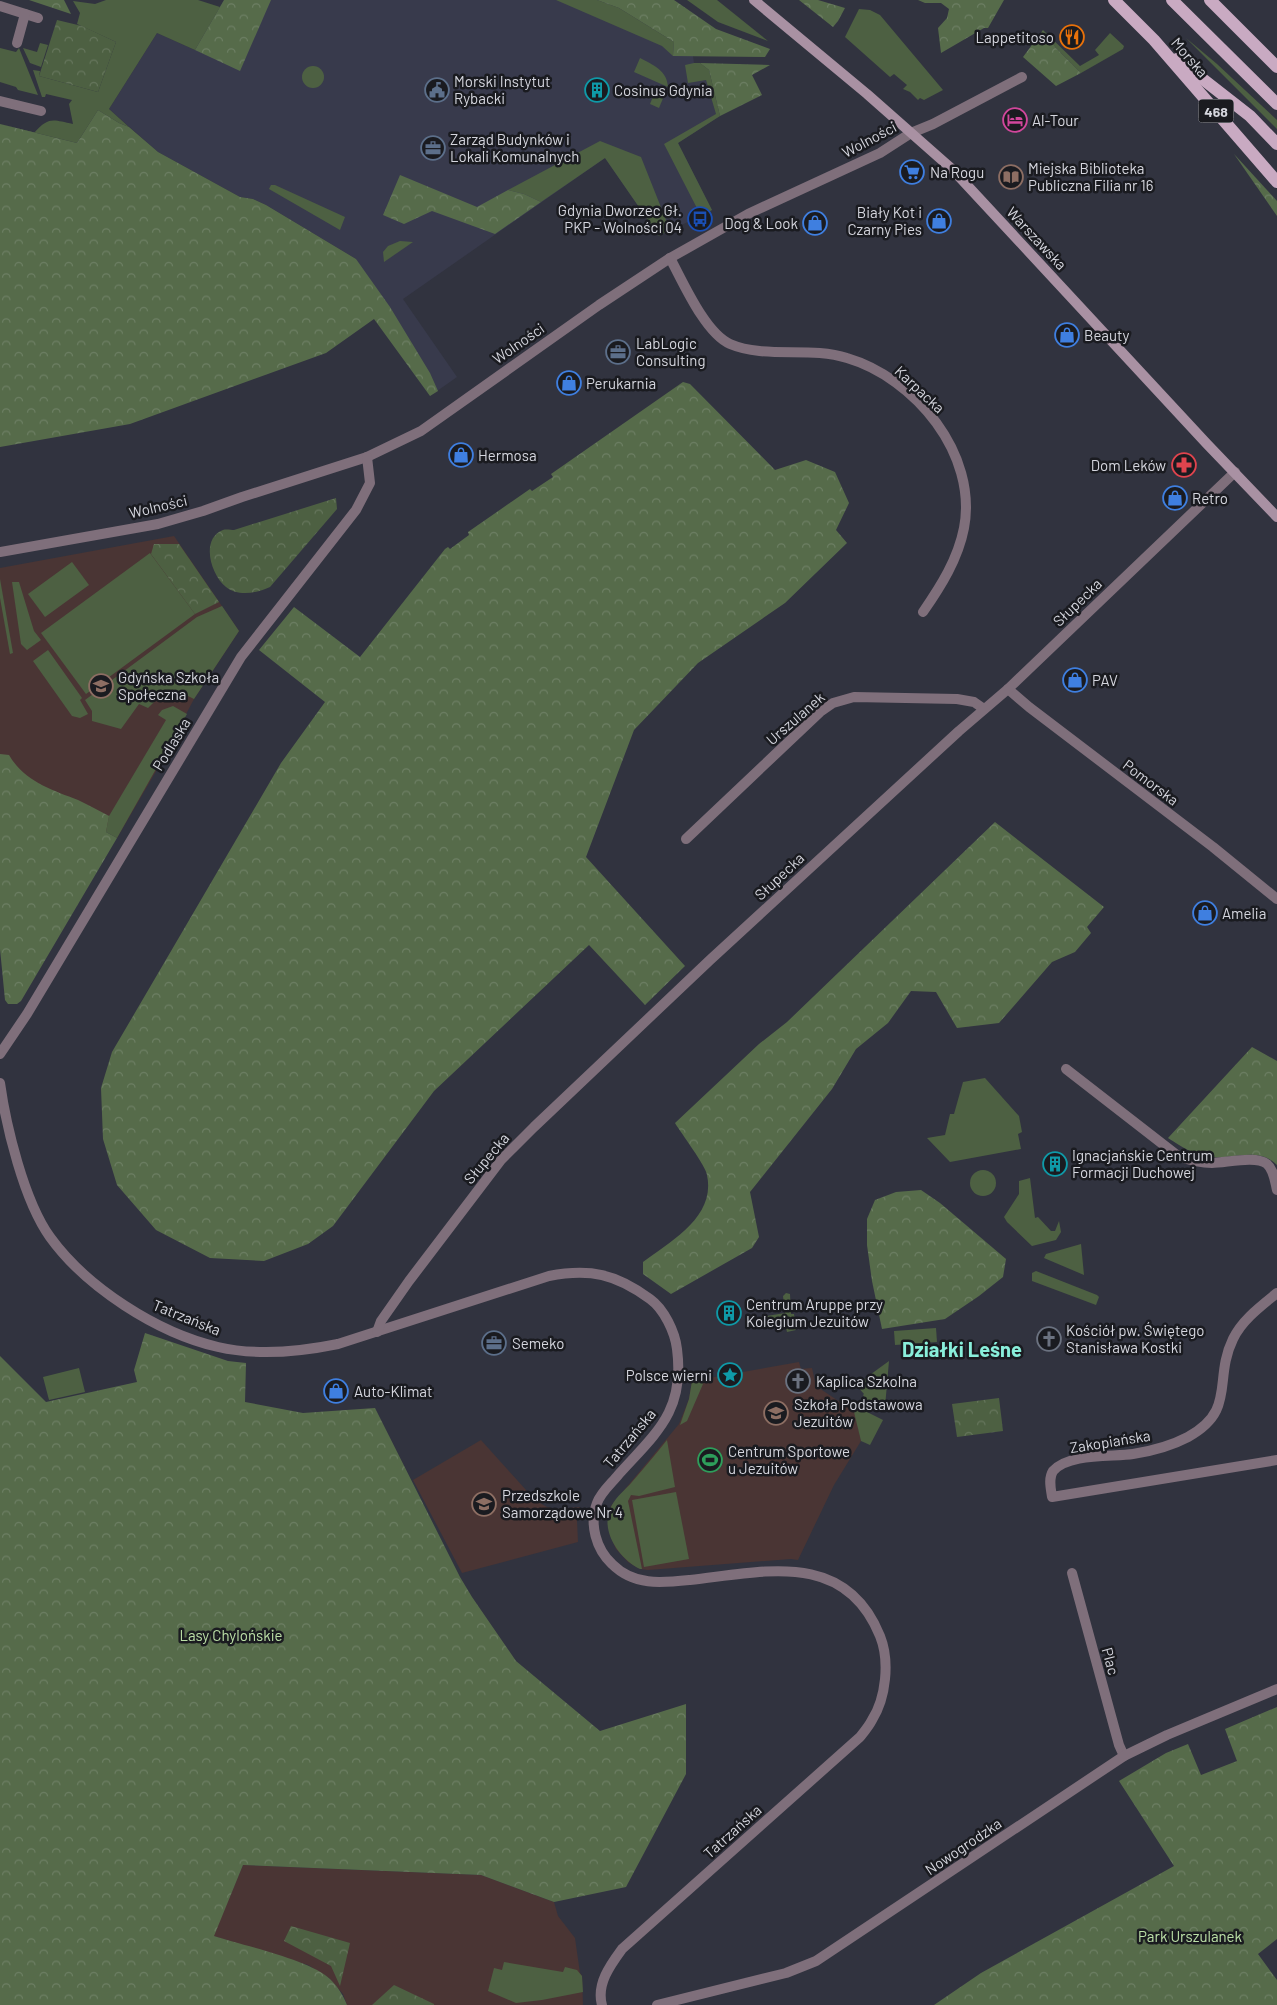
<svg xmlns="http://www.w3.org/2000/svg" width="1277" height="2005" font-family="Barlow,sans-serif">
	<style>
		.built { fill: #383a4c }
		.education { fill: #4a3534 }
		.grass { fill: #4d6042 }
		.forest { fill: url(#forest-crowns) }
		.park { fill: url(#park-crowns) }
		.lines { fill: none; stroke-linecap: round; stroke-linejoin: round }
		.street { stroke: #7f6f7b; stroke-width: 10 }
		.secondary { stroke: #a991a3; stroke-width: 10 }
		.primary { stroke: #c9aac2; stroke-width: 12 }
		.labels { text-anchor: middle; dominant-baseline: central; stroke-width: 5; stroke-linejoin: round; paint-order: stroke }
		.shield { fill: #1a1b20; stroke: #9d9ea5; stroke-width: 1 }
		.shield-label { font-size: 14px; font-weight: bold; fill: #d5d6de }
		.poi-label { font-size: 15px; fill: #d5d6de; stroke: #1a1b20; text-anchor: start }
		.street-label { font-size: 15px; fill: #d5d6de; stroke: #1a1b20 }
		.park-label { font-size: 15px; fill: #bce0a7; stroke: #1a1b20 }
		.district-label { font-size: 20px; font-weight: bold; fill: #89efdb; stroke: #1a1b20 }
	</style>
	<defs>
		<pattern id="forest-crowns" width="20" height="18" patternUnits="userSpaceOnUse" patternTransform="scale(1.25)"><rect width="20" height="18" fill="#566b4a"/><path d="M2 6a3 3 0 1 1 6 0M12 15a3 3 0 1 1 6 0" fill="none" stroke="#6d7f64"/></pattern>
		<pattern id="park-crowns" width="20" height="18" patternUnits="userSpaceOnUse" patternTransform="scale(1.25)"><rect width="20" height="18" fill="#4d6042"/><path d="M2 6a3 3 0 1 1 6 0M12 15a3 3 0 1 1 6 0" fill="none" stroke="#66765d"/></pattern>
	</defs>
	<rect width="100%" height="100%" fill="#31333f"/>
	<path class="built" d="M224 0H597L674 42 689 56H693L694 63H700L720 116 678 143 712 210 659 236 605 158 403 299 457 377 430 396 356 259 266 205 253 199 240 197 158 152 109 109 157 33 195 50Z"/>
	<g class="education">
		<path d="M174 536 239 631 194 699 155 773 117 838 0 760V568Z"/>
		<path d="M799 1362 801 1369 812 1368 816 1386 855 1412 861 1441 834 1485 798 1560 791 1559 648 1570 640 1569 628 1562 616 1549 610 1535 608 1514 611 1506 679 1424 689 1399 692 1381Z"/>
		<path d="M481 1440 536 1501 547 1507 556 1509 580 1507 577 1520 578 1542 462 1573 413 1480Z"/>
		<path d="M243 1865 481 1875 554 1902 558 1916 575 1938 580 1973 582 1976 583 2005H347L343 1994 329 1978 308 1965 213 1936Z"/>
	</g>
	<g class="grass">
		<path d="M106 0H198L220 7 195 50 157 33 109 109 129 127 119 123 98 110 77 143 0 124 34 133C49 116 53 120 73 124L69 104 72 100 46 94 45 97H42L33 70 40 71 39 76 98 92 116 42 77 24 80 13 73 1 95 4Z"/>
		<path d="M556 0H597L619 8 674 42 673 56 662 46Z"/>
		<path d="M687 0H717L768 41 718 22Z"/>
		<path d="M859 9 870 10 880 15 943 90 924 100 920 98 918 100 910 92 903 89 907 85 894 74 890 77 845 37Z"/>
		<path d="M1043 30 1080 66 1099 55 1095 50 1110 33 1124 46 1123 49 1081 73 1056 48Z"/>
		<path d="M1186 38 1217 64 1277 120V129Z"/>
		<path d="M40 43 48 45 41 67 30 63 23 48 37 52Z"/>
		<path d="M0 48 16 52 19 48 38 95 18 90 16 87 0 82Z"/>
		<path d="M640 58C653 65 667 70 668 87L634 72Z"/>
		<path d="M694 63H700L709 70 720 116 678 143 712 210 701 216 664 144 716 114 706 80 688 83 685 65Z"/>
		<circle cx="313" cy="77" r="11"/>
		<path d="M657 87 666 91 659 108 650 104Z"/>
		<path d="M600 141 641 157 670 230 659 236 605 158 541 202 524 194 508 190Z"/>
		<path d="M271 185H275L345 217 340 230 269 189Z"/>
		<path d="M400 241 413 242 384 262 383 252 388 246Z"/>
		<path d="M150 553 195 614 86 694 41 633Z"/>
		<path d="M72 562 89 585 45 617 28 594Z"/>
		<path d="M0 579 13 653 10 654 0 598Z"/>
		<path d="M12 582H19L34 631 41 640 27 650 21 644Z"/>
		<path d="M222 606 239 631 194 699 178 691 155 701 148 708 139 704 121 729 92 721V711L85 700 197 617Z"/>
		<path d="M48 650 82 698 80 700 88 714 80 718 72 716 33 661Z"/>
		<path d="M173 706 187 714 117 838 106 832 109 816 166 720 158 715 162 710Z"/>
		<path d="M985 1078 1019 1116 1022 1132 1018 1134 1021 1149 950 1162 927 1138 945 1135 950 1114H954L963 1082Z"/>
		<circle cx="983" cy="1183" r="13"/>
		<path d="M1030 1178 1035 1218 1038 1217 1051 1231H1055L1059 1221 1061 1232 1056 1240 1032 1246 1007 1222 1004 1217 1019 1194V1181Z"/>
		<path d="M1081 1244 1084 1275 1044 1258 1046 1254Z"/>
		<path d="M1036 1271 1097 1295 1099 1297 1096 1305 1032 1281V1273Z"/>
		<path d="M786 1293 790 1294 791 1314H794L796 1330 787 1332 784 1319 754 1323V1318L785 1313 783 1296Z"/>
		<path d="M936 1328 937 1342 895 1345 894 1331Z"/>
		<path d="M889 1361 885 1407 866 1400 863 1395 864 1394 856 1385Z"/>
		<path d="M79 1368 85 1392 49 1400 43 1377Z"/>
		<path d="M701 1379 703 1384 687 1421 680 1425 689 1399 692 1381Z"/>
		<path d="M859 1408 883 1420 870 1445 861 1441 854 1412Z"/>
		<path d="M667 1440 675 1487 639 1496 631 1495 628 1501 642 1569H640C619 1559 598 1529 612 1505 617 1496 626 1489 632 1482 644 1468 656 1454 667 1440Z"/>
		<path d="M676 1492 689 1559 644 1567 632 1500Z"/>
		<path d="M504 1962 563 1972 565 1967 577 1970 582 1976 583 1992 542 2000 516 2003 488 1991 494 1968 502 1970Z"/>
	</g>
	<g class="forest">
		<path d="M29 0H64L71 14Z"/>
		<path d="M224 0H271L240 71 195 50Z"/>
		<path d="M597 0H674L716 29 770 49 765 57 673 56 674 42 619 8Z"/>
		<path d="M799 0H818L845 8 838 21 833 27Z"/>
		<path d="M918 0H1004L988 28H984L941 53 938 28 947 18 949 9 941 3H925Z"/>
		<path d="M1043 30 1056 48 1081 73 1056 86 1023 57Z"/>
		<path d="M700 63 770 65 752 75 762 95 720 116 709 70Z"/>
		<path d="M98 110 119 123 129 127 158 152 240 197 253 199 266 205 356 259 390 307 430 373 438 391 430 396 374 319 326 353 130 424 0 447V124L77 143Z"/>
		<path d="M1234 154 1277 201V216Z"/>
		<path d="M400 175 477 207 508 190 524 194 541 202 495 234 432 211 404 224 383 215Z"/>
		<path d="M683 382 690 384 775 470 806 460 835 472 849 503 836 530 847 543 785 603 698 663 634 730 586 857 685 966 645 1005 589 945 434 1091 333 1226 308 1244 264 1261 210 1258 156 1230 117 1185 103 1139 101 1088 112 1052 281 763 325 702 259 650 294 607 360 657 445 549 448 547 450 549 469 535 468 532 530 489 532 491 553 477 551 474Z"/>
		<path d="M0 754 9 755C24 781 52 790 78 800 89 805 99 811 109 816L106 832 117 838 21 1001 17 1004H8L5 1000 0 949Z"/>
		<path d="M995 822 1104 907 1087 927 1091 933 1075 952 1052 962 999 1023 957 1028 936 992 911 991 888 1023 856 1049 832 1089 750 1192 759 1237 752 1248 671 1294 643 1274V1262C671 1241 716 1217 707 1175 706 1166 681 1133 675 1123L759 1044 787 1022Z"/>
		<path d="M1252 1047 1277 1061V1165C1258 1146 1232 1160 1210 1157 1194 1155 1182 1147 1168 1138Z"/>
		<path d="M921 1190 940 1203 1006 1259 1003 1277 979 1296 945 1319 882 1329 872 1281 867 1245V1219L875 1200 896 1192Z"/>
		<path d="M145 1333 228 1361 246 1363 245 1402 303 1413 375 1408 460 1577 472 1597 516 1661 600 1731 686 1704V1774L626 1887 554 1902 481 1875 243 1865 214 1936C241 1945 311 1960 330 1979 338 1987 343 1995 347 2005H0V1356L46 1402 137 1382 134 1370Z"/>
		<path d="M1277 1707V1939L1258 1954 1277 1980V2005H934L981 1973 1174 1866 1119 1781 1166 1753 1188 1744 1201 1775 1237 1761 1225 1729Z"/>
	</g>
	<g class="park">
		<path d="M57 20 82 26 116 42 98 92 39 76Z"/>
		<path d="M336 498 337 509 270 587C258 593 238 597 226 587 211 575 200 539 223 530 226 529 231 530 234 530Z"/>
		<path d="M154 544H179L219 602 195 614 151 554Z"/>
		<path d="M999 1398 1003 1431 957 1437 952 1404Z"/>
		<path d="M291 1926 350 1943 340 1986 331 1966 284 1941Z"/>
		<path d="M394 1985 434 2004V2005H372Z"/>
	</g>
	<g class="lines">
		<g class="street">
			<path d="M0 6 38 18"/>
			<path d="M17 43 25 14"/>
			<path d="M0 101 41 111"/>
			<path d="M670 258C683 282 705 333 730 344 765 359 810 346 847 358 915 378 978 454 964 528 958 559 941 586 923 612"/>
			<path d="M0 552 158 524 203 511 242 497 367 457 421 431 599 305 670 258 748 214 880 153 911 133 933 124 1022 77"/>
			<path d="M1008 689 1029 707 1213 847 1277 899"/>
			<path d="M686 839 820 712 833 703 854 697 957 699 974 702 984 709"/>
			<path d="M0 1054 27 1014 241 657 356 510 370 483 367 457"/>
			<path d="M1066 1069 1178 1156C1189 1160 1200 1163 1212 1163 1226 1163 1256 1155 1267 1164 1274 1170 1275 1182 1277 1190"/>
			<path d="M0 1083C6 1126 24 1201 50 1237 86 1287 157 1333 218 1347 257 1356 299 1352 338 1344L549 1276C590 1268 616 1274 650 1299 664 1309 675 1332 677 1349 685 1411 657 1432 619 1474 612 1483 601 1492 597 1503 589 1524 596 1549 612 1564 634 1586 661 1583 690 1580 763 1572 845 1549 880 1636 890 1661 886 1698 872 1720 869 1726 864 1732 860 1737L622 1949C611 1964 596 1984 602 2005"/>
			<path d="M1277 1293C1261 1306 1242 1320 1233 1339 1213 1380 1237 1410 1188 1437 1171 1446 1152 1451 1133 1454 1112 1457 1068 1453 1053 1471 1048 1479 1051 1489 1052 1497L1277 1460"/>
			<path d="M377 1332 381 1321 409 1281 501 1160 534 1127 710 960 959 731 1008 689 1235 472"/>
			<path d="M1072 1573 1119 1745 1124 1756"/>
			<path d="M657 2005 786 1973 816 1961 1124 1756 1167 1735 1277 1689"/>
		</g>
		<path class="secondary" d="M754 0 867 94 952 169 1207 444 1277 517"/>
		<g class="primary">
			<path d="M1114 0 1154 40 1277 182"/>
			<path d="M1172 0 1277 104"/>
			<path d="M1210 0 1277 67"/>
			<path d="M1177 59 1250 116 1277 144"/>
		</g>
	</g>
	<defs>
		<g id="restaurant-ring" transform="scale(1.25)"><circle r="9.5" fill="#1a1b20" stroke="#e8710a" stroke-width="1.5"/><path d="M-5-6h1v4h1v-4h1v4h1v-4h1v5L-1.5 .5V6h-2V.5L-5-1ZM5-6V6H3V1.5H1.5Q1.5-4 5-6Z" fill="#e8710a"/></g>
		<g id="civic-ring" transform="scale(1.25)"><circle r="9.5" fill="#1a1b20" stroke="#5c6f8a" stroke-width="1.5"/><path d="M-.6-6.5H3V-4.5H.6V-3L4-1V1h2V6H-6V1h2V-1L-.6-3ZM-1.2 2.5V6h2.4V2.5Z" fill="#5c6f8a"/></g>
		<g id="building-ring" transform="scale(1.25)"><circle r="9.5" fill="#1a1b20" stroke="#0f9aa8" stroke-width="1.5"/><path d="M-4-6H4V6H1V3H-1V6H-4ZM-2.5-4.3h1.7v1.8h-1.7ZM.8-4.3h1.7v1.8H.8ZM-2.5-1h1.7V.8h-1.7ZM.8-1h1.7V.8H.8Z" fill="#0f9aa8"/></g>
		<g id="hotel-ring" transform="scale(1.25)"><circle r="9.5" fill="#1a1b20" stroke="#d1479c" stroke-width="1.5"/><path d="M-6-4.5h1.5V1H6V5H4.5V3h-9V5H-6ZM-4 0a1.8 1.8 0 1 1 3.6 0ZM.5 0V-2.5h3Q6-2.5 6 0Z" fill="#d1479c"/></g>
		<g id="office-ring" transform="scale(1.25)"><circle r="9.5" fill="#1a1b20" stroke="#5c6f8a" stroke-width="1.5"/><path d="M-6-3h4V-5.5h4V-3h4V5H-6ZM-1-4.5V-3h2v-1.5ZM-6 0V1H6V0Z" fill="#5c6f8a"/></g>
		<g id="supermarket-ring" transform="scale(1.25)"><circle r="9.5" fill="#1a1b20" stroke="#3f7fe0" stroke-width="1.5"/><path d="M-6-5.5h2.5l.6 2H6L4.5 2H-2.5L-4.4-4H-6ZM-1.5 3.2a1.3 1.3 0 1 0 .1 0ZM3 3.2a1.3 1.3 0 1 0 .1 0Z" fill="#3f7fe0"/></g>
		<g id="library-ring" transform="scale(1.25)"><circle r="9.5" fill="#1a1b20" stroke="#8d6e63" stroke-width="1.5"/><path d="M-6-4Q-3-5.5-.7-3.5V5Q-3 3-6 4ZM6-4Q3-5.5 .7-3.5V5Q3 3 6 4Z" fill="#8d6e63"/></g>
		<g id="bus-ring" transform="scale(1.25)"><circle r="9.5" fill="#1a1b20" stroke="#1a4fb4" stroke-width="1.5"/><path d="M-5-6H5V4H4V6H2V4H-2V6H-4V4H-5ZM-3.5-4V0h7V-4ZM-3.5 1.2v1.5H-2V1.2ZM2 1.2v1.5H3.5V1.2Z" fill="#1a4fb4"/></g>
		<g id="shop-ring" transform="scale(1.25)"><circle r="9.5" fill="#1a1b20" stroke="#3f7fe0" stroke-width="1.5"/><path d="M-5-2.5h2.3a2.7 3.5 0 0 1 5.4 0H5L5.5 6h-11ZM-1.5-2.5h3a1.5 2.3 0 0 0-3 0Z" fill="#3f7fe0"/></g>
		<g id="pharmacy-ring" transform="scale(1.25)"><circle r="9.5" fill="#1a1b20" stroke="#e0444e" stroke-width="1.5"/><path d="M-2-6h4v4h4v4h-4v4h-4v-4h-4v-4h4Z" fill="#e0444e"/></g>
		<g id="school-ring" transform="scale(1.25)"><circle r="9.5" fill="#1a1b20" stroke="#8d6e63" stroke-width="1.5"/><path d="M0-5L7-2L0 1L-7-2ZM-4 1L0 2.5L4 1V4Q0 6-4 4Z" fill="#8d6e63"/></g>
		<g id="church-ring" transform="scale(1.25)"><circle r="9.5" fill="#1a1b20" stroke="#6b7280" stroke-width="1.5"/><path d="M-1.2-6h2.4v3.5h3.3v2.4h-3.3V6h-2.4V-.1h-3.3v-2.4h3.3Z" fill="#6b7280"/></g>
		<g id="sight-ring" transform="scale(1.25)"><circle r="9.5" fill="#1a1b20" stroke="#0f9aa8" stroke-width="1.5"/><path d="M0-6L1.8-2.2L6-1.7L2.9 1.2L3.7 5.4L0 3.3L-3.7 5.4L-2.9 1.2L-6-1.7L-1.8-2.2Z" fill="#0f9aa8"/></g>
		<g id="stadium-ring" transform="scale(1.25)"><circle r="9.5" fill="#1a1b20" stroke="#2e9e5b" stroke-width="1.5"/><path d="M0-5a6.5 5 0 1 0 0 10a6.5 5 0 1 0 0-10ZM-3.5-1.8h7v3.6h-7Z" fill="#2e9e5b"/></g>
	</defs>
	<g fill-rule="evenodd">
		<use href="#restaurant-ring" x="1072" y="37"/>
		<use href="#civic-ring" x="437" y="90"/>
		<use href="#building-ring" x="597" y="90"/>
		<use href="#hotel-ring" x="1015" y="120"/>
		<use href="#office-ring" x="433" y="148"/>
		<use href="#supermarket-ring" x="912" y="172"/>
		<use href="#library-ring" x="1011" y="177"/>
		<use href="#bus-ring" x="700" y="219"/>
		<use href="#shop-ring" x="939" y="221"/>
		<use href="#shop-ring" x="815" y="223"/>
		<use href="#shop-ring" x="1067" y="335"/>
		<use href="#office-ring" x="618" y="352"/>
		<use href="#shop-ring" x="569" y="383"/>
		<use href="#shop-ring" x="461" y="455"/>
		<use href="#pharmacy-ring" x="1184" y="465"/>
		<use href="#shop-ring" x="1175" y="498"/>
		<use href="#shop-ring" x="1075" y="680"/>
		<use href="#school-ring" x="101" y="686"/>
		<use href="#shop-ring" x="1205" y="913"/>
		<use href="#building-ring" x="1055" y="1164"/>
		<use href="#building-ring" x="729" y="1313"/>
		<use href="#church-ring" x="1049" y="1339"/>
		<use href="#office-ring" x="494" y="1343"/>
		<use href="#sight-ring" x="730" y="1375"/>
		<use href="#church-ring" x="798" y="1381"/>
		<use href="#shop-ring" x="336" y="1391"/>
		<use href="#school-ring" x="776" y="1413"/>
		<use href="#stadium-ring" x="710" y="1460"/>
		<use href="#school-ring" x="484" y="1504"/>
	</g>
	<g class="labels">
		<rect class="shield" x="1198.5" y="99.5" width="35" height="23" rx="4"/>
		<g class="shield-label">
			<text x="1216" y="111">468</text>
		</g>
		<g class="poi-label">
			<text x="1054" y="37" text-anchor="end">Lappetitoso</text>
			<text x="454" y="81">Morski Instytut<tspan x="454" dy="17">Rybacki</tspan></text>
			<text x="614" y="90">Cosinus Gdynia</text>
			<text x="1032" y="120">Al-Tour</text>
			<text x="450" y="139">Zarząd Budynków i<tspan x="450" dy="17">Lokali Komunalnych</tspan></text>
			<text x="1028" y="168">Miejska Biblioteka<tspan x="1028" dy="17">Publiczna Filia nr 16</tspan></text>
			<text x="930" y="172">Na Rogu</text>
			<text x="682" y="210" text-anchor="end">Gdynia Dworzec Gł.<tspan x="682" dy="17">PKP - Wolności 04</tspan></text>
			<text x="922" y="212" text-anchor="end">Biały Kot i<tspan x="922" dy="17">Czarny Pies</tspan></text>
			<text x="798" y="223" text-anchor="end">Dog &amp; Look</text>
			<text x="1084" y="335">Beauty</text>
			<text x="636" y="343">LabLogic<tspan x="636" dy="17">Consulting</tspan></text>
			<text x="586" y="383">Perukarnia</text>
			<text x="478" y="455">Hermosa</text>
			<text x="1166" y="465" text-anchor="end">Dom Leków</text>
			<text x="1192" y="498">Retro</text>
			<text x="118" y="677">Gdyńska Szkoła<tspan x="118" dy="17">Społeczna</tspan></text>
			<text x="1092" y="680">PAV</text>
			<text x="1222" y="913">Amelia</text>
			<text x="1072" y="1155">Ignacjańskie Centrum<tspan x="1072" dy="17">Formacji Duchowej</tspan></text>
			<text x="746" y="1304">Centrum Aruppe przy<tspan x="746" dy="17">Kolegium Jezuitów</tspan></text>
			<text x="1066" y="1330">Kościół pw. Świętego<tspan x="1066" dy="17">Stanisława Kostki</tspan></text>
			<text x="512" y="1343">Semeko</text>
			<text x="712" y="1375" text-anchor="end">Polsce wierni</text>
			<text x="816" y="1381">Kaplica Szkolna</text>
			<text x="354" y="1391">Auto-Klimat</text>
			<text x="794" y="1404">Szkoła Podstawowa<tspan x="794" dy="17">Jezuitów</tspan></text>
			<text x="728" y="1451">Centrum Sportowe<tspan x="728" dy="17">u Jezuitów</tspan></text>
			<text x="502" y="1495">Przedszkole<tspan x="502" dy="17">Samorządowe Nr 4</tspan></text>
		</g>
		<g class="street-label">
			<text transform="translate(1190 57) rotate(49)">Morska</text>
			<text transform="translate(869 139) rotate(-28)">Wolności</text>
			<text transform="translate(1037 238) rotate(47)">Warszawska</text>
			<text transform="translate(518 343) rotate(-35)">Wolności</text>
			<text transform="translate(920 389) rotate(43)">Karpacka</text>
			<text transform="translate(158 506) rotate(-13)">Wolności</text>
			<text transform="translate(1077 602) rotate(-44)">Słupecka</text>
			<text transform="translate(795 718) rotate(-41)">Urszulanek</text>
			<text transform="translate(171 744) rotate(-59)">Podlaska</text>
			<text transform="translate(1151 782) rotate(37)">Pomorska</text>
			<text transform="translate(779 876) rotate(-43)">Słupecka</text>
			<text transform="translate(486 1158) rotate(-50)">Słupecka</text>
			<text transform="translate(187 1317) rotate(22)">Tatrzańska</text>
			<text transform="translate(629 1438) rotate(-50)">Tatrzańska</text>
			<text transform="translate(1110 1441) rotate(-9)">Zakopiańska</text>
			<text transform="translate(1111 1661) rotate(75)">Plac</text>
			<text transform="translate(732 1831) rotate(-42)">Tatrzańska</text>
			<text transform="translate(963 1846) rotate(-34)">Nowogrodzka</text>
		</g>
		<g class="park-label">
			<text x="231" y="1635">Lasy Chylońskie</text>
			<text x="1190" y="1936">Park Urszulanek</text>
		</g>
		<g class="district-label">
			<text x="962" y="1349">Działki Leśne</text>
		</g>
	</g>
</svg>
